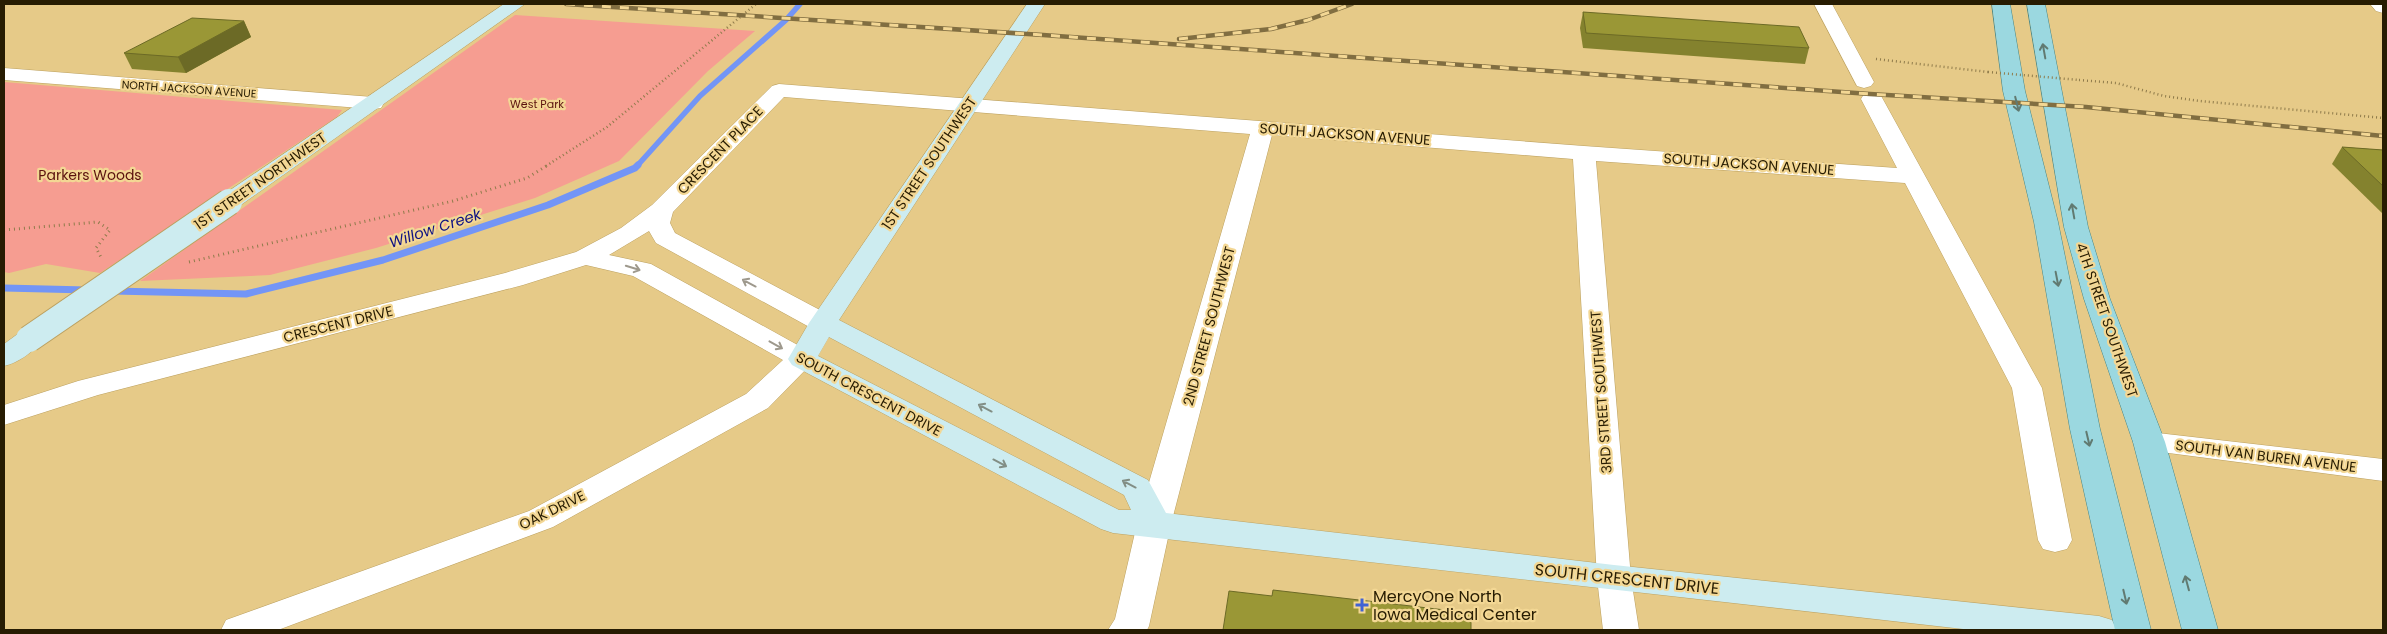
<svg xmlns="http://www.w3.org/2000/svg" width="2387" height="634" font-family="Poppins,sans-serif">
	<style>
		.green { fill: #f69d91 }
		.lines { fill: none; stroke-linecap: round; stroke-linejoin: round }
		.stream-far1 { stroke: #7395f6; stroke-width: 5.5 }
		.stream { stroke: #7395f6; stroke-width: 7 }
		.minor-casing { stroke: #bca160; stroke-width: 1 }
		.tertiary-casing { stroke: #bca160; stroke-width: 1 }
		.secondary-casing { stroke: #bca160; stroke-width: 1 }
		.primary-casing { stroke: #488585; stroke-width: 1 }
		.path-far1 { stroke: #8f7b4b; stroke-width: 2.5; stroke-dasharray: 1 3; stroke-linecap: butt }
		.path { stroke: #8f7b4b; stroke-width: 3; stroke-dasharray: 1 4; stroke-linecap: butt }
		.minor { fill: #fff; fill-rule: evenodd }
		.tertiary { fill: #fff; fill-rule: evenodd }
		.secondary { fill: #cdecf0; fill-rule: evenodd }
		.primary { fill: #9bd8e0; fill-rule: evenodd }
		.rail-casing { stroke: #816e41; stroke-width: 4.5 }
		.rail { stroke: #f3d794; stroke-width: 3; stroke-dasharray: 9; stroke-linecap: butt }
		.secondary-bridge-casing { stroke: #bca160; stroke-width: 28; stroke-linecap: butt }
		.path-bridge { stroke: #8f7b4b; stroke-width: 2.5; stroke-dasharray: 1 3; stroke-linecap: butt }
		.secondary-bridge { stroke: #cdecf0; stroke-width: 26 }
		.wall { fill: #84822e }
		.shaded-wall { fill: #6c6a26 }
		.building { fill: #9a9736; stroke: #6c6a26 }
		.oneway { stroke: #617a71 }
		.oneway2 { stroke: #9e998d }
		.oneway3 { stroke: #828e85 }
		.poi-dot { fill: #4062d4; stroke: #f3d794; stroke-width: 2 }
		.labels { text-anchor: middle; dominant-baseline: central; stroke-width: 4.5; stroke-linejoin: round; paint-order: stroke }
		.far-street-label { font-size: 11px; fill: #271c02; stroke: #f3d794 }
		.far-park-label { font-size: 11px; fill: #5b120f; stroke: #f3d794 }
		.street-label { font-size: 14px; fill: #271c02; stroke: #f3d794 }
		.park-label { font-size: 14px; fill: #5b120f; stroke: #f3d794 }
		.water-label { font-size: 15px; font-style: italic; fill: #0e1283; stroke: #f3d794 }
		.near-street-label { font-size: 16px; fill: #271c02; stroke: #f3d794 }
		.near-poi-label { font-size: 16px; fill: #271c02; stroke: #f3d794; text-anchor: start }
	</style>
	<rect width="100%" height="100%" fill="#e6ca88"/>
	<g class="green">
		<path d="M515 15 755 31 708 71 619 161 535 198 376 248 270 275 140 281Z"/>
		<path d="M4 82 342 110 337 117 100 273 46 264 9 273 4 272Z"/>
	</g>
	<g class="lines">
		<path class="stream-far1" d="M637 166 700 96 786 20 800 4"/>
		<g class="stream">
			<path d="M4 288 87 290"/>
			<path d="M113 291 246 294 383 260 548 205 635 168 638 165"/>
		</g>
		<g class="minor-casing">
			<g id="minor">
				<path d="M1814 4H1832L1874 82 1871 86 1864 88 1857 86Z"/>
				<path d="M4 68 373 97 381 98 384 103 381 108 373 109 4 80Z"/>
				<path d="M779 84 1584 146 1897 168 1861 99 1864 94 1872 93 1880 94 2042 388 2072 540 2067 549 2055 552 2043 549 2038 540 2012 388 1905 183 1596 161 1631 578 1639 630H1603L1597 578 1573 159 1272 135 1171 524 1149 626 1147 630H1108L1115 619 1137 524 1250 134 784 97 673 212 670 223 675 233 833 317 837 323 833 329 823 331 813 329 656 243 649 231 609 255 651 264 812 353 816 359 768 408 553 527 278 630H221L226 620 529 511 746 394 783 360 633 276 586 265 523 285 98 395 4 425V405L78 381 505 273 576 252 621 228 652 205 772 86Z"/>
				<path d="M2149 432 2383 459V481L2138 449 2133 442 2138 435Z"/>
			</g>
		</g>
		<g class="tertiary-casing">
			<path id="tertiary" d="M2370 4H2383V13L2376 11Z"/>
		</g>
		<g class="secondary-casing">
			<g id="secondary">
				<path d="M504 4H525L238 207 229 209 220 207 217 202 220 197Z"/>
				<path d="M1027 4H1045L839 320 1148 480 1166 513 1614 565 2099 616 2112 620 2117 630H1972L1113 533 1101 529 792 365 788 359 809 323ZM829 337 1124 495 1131 510H1119L818 356Z"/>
				<path d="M29 331 39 333 43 339C35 351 18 363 4 366V344L19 333Z"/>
			</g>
		</g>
		<g class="primary-casing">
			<g id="primary">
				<path d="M1992 4H2010L2025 91 2058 222 2100 429 2151 630H2115L2070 429 2034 222 2003 91Z"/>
				<path d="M2027 4H2045L2088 227 2110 299 2165 442 2218 630H2182L2133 442 2084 299 2064 227Z"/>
			</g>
		</g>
		<g class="path-far1">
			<path d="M1876 59 1988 72"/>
			<path d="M2079 80 2116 83 2164 96 2200 101 2383 118"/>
			<path d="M546 166 607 127 756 4"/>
		</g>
		<g class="path">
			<path d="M4 230 98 222 110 230 96 248 102 259"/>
			<path d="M189 262 453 201 527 178 548 165"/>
		</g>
		<use href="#minor" class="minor"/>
		<use href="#tertiary" class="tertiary"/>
		<use href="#secondary" class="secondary"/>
		<use href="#primary" class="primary"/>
		<g class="rail-casing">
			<g id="rail">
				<path d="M566 4 1043 35 1870 94 2086 107 2383 136"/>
				<path d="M1179 39 1271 29 1308 20 1352 4"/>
			</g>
		</g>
		<use href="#rail" class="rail"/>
		<g class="secondary-bridge-casing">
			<path id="secondary-bridge" d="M29 339 229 202"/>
		</g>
		<path class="path-bridge" d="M1988 72 2079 80"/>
		<use href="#secondary-bridge" class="secondary-bridge"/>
	</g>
	<g class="wall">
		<path d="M1583 12 1809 48 1805 64 1583 48 1580 28Z"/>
		<path d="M244 21 251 37 186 73 132 69 124 53Z"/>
		<path d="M2342 147 2383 150V214L2332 164Z"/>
	</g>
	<path class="shaded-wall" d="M244 21 251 37 186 73 178 57Z"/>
	<g class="building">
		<path d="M1583 12 1799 27 1809 48 1586 33Z"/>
		<path d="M192 18 244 21 178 57 124 53Z"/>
		<path d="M2342 147 2383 150V186Z"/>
		<path d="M1273 590 1471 613V630H1223L1229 591 1272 596Z"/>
	</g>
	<defs><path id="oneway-shaft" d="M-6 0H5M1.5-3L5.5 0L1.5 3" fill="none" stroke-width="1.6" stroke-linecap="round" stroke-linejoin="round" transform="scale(1.25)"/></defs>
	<g class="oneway">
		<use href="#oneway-shaft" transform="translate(2044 51) rotate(-100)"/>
		<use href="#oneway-shaft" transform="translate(2017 104) rotate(76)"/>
		<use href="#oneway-shaft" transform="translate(2073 211) rotate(-100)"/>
		<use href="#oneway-shaft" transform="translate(2057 279) rotate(79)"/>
		<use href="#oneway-shaft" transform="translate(2088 439) rotate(77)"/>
		<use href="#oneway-shaft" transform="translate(2187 583) rotate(-105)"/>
		<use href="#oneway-shaft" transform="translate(2125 597) rotate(77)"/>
	</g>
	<g class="oneway2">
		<use href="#oneway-shaft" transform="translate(633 268) rotate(17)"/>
		<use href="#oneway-shaft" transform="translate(749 283) rotate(-152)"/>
		<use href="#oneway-shaft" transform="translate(776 345) rotate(29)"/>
	</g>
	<g class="oneway3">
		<use href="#oneway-shaft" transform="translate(985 408) rotate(-152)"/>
		<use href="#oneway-shaft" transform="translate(1000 463) rotate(28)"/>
		<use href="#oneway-shaft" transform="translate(1129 484) rotate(-152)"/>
	</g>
	<path class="poi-dot" d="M1359.5 597.5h5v5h5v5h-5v5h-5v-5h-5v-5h5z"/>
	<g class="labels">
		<g class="far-street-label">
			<text transform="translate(189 89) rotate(4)">NORTH JACKSON AVENUE</text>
		</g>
		<g class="far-park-label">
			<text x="537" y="104">West Park</text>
		</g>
		<g class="street-label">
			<text transform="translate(1345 134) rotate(4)">SOUTH JACKSON AVENUE</text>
			<text transform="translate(720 150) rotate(-46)">CRESCENT PLACE</text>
			<text transform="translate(929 163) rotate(-56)">1ST STREET SOUTHWEST</text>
			<text transform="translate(1749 164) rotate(4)">SOUTH JACKSON AVENUE</text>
			<text transform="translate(260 181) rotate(-35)">1ST STREET NORTHWEST</text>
			<text transform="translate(2107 320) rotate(71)">4TH STREET SOUTHWEST</text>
			<text transform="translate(338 324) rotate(-14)">CRESCENT DRIVE</text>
			<text transform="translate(1209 326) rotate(-75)">2ND STREET SOUTHWEST</text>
			<text transform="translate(1601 392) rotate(-94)">3RD STREET SOUTHWEST</text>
			<text transform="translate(869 394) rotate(28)">SOUTH CRESCENT DRIVE</text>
			<text transform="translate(2266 456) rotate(7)">SOUTH VAN BUREN AVENUE</text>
			<text transform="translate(552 510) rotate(-26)">OAK DRIVE</text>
		</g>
		<g class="park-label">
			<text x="90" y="175">Parkers Woods</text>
		</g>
		<g class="water-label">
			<text transform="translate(435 228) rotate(-18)">Willow Creek</text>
		</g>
		<g class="near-street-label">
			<text transform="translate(1627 579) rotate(6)">SOUTH CRESCENT DRIVE</text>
		</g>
		<g class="near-poi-label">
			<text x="1373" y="596">MercyOne North<tspan x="1373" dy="18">Iowa Medical Center</tspan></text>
		</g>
	</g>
	<rect width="2387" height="634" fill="none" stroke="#271c02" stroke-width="10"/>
</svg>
